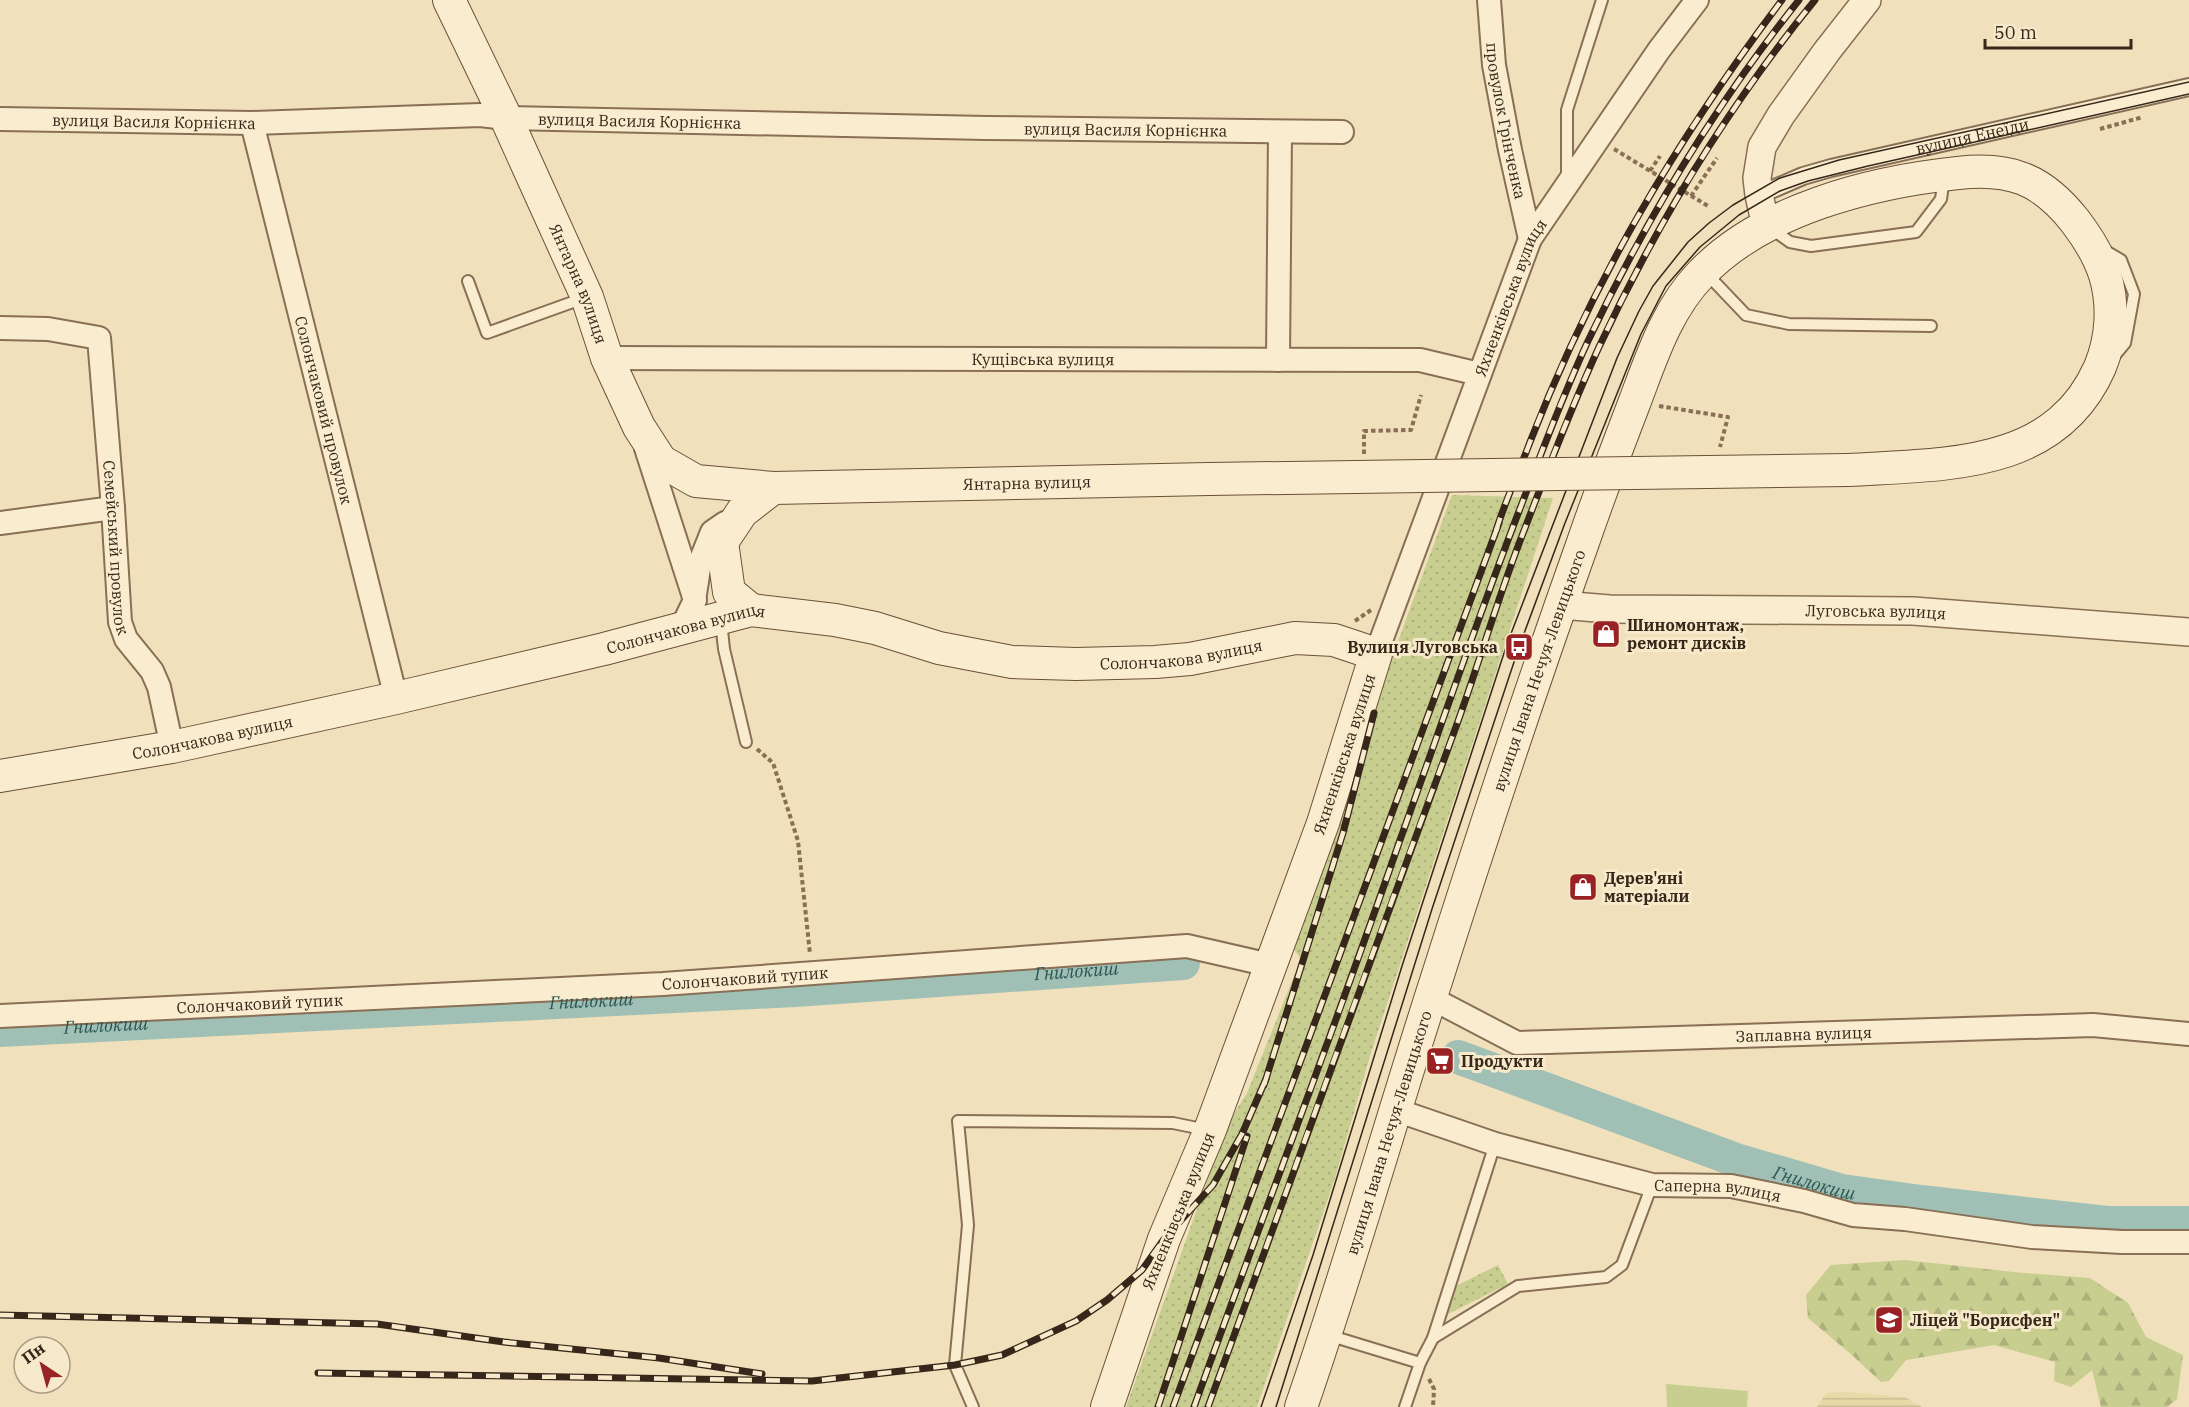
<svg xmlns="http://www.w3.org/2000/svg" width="2189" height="1407" font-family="'IBM Plex Serif',serif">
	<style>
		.farmland { fill: url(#farmland-rules) }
		.green { fill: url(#green-dots) }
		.forest { fill: url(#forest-firs) }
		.pitch { fill: #c7ce8f }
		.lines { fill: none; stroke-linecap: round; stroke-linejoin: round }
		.river { stroke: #a0c0b6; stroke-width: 34 }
		.service-casing { stroke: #886f55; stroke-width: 14 }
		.pedestrian-casing { stroke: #886f55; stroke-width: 20 }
		.minor-casing { stroke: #886f55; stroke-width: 26 }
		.tertiary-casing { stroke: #886f55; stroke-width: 30 }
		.secondary-casing { stroke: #695038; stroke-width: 34 }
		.path { stroke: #886f55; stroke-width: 4; stroke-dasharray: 4.5 3; stroke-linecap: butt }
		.service { stroke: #faedcf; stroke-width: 10 }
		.pedestrian { stroke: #faedcf; stroke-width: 16 }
		.minor { stroke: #faedcf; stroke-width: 22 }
		.tertiary { stroke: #faedcf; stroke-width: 27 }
		.secondary { stroke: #faedcf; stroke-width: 32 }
		.tram { stroke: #36271a; stroke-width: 1.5 }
		.rail-casing { stroke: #36271a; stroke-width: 7 }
		.rail { stroke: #f7eacb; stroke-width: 4.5; stroke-dasharray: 14; stroke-linecap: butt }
		.secondary-bridge-casing { stroke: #695038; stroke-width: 34; stroke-linecap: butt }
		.secondary-bridge { stroke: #faedcf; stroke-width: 32 }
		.labels { text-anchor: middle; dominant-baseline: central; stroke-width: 6; stroke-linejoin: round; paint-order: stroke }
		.street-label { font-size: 16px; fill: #36271a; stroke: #f7eacb }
		.poi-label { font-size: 16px; font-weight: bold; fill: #36271a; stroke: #f7eacb; text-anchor: start }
		.water-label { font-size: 18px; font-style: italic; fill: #295753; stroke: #f7eacb }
	</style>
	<defs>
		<pattern id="farmland-rules" width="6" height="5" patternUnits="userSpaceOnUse" patternTransform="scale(1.5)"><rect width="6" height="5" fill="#e6dba8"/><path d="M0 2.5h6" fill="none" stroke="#c6bc90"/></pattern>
		<pattern id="green-dots" width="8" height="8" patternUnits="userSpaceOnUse" patternTransform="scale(1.5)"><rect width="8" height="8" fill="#c7ce8f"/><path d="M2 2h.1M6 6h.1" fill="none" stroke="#acb17b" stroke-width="1.8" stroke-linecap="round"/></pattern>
		<pattern id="forest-firs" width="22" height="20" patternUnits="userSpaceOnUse" patternTransform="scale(1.5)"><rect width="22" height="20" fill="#c7ce8f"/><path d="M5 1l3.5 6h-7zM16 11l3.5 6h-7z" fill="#acb17b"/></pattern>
	</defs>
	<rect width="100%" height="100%" fill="#f0e0bb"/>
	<path class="farmland" d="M1847 1392 1905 1397 1922 1407H1817L1826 1393Z"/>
	<g class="green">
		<path d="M1452 495 1553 498 1371 1053 1335 1178 1257 1407H1126L1228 1123 1247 1093 1301 959 1290 944 1355 758Z"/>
		<path d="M1498 1265 1508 1284 1448 1314 1456 1286Z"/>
	</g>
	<path class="forest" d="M1905 1260 2013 1272 2090 1278 2128 1303 2146 1337 2183 1355 2177 1399 2167 1407H2101L2092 1370 2071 1387 2054 1381 2055 1362 1994 1345 1906 1360 1889 1381 1881 1382 1853 1356 1808 1318 1806 1295 1831 1265Z"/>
	<path class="pitch" d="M1666 1384 1748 1391 1747 1407H1667Z"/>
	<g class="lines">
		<g class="river">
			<path id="s1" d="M0 1030 795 990 1183 963"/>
			<path id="s2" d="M1458 1057 1736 1160 1842 1191 1921 1202 2107 1223H2189"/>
		</g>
		<g class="service-casing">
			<g id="service">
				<path d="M1567 180V110L1602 0"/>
				<path d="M1772 229 1790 242 1811 246 1916 232 1941 199 1944 178"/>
				<path d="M2104 250 2121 260 2134 294 2125 343 2115 355"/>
				<path d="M1706 273 1746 315 1789 324 1931 326"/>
				<path d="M468 281 487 333 584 298"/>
				<path d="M728 625 722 630 724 649 746 742"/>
				<path d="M1328 1335 1420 1363 1405 1407"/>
				<path d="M1433 1338 1495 1144"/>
				<path d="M1420 1363 1433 1338 1518 1286 1606 1277 1622 1265 1652 1185"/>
				<path d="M973 1407 955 1365 968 1225 958 1121 1173 1123 1207 1130"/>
			</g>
		</g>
		<g class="pedestrian-casing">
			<g id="pedestrian">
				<path id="s3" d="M1759 195 1803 176 1831 168 2189 87"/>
			</g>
		</g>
		<g class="minor-casing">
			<g id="minor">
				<path id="s4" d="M1489 0 1494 65 1510 150 1530 239"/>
				<path id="s5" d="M0 119 252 123 480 115 506 118 986 128 1342 132"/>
				<path id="s6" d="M252 123 396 698"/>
				<path id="s7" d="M0 328 48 329 99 338 113 508 120 622 126 639 152 671 159 687 172 747"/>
				<path id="s8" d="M607 358 1420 360 1479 374"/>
				<path d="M1278 360 1280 132"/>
				<path d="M646 448 695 600 682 627"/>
				<path d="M0 523 113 508"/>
				<path d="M695 594 700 562 712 532 725 523"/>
				<path id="s9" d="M1376 654 1530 239 1659 50 1697 0"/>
				<path id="s10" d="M1431 998 1517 1043 2093 1025 2189 1034"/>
				<path id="s11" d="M0 1016 663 984 1187 946 1270 965"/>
				<path id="s12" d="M1396 1110 1495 1144 1652 1185 1731 1186 1804 1201 1853 1215 1905 1219 2032 1237 2122 1242H2189"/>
			</g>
		</g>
		<g class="tertiary-casing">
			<g id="tertiary">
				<path d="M1766 226 1759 195 1757 178 1762 147 1781 115 1827 51 1867 0"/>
				<path id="s13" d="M1561 605 1609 609 1913 611 2189 632"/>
			</g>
		</g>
		<g class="secondary-casing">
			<g id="secondary">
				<path id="s14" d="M449 0 506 118 587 297 607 358 639 427 661 461 696 481 773 488 742 512 722 542 729 592 751 610"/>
				<path id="s15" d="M773 488 1209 479"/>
				<path id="s16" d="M0 776 172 747 396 698 604 649 751 610 835 620 875 628 939 648 1012 662 1076 664 1155 662 1190 659 1295 638 1334 640 1376 654 1323 823 1210 1130 1164 1239 1107 1407"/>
				<path id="s17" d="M1301 1407C1350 1266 1390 1123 1436 981 1482 836 1530 691 1581 548 1598 499 1616 450 1635 401 1652 356 1667 309 1701 274 1763 209 1872 182 1958 173 2010 167 2042 179 2075 221 2088 238 2099 256 2105 275 2114 305 2112 338 2100 367 2055 470 1943 464 1848 470"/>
			</g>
		</g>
		<g class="path">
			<path d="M2100 129 2143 117"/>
			<path d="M1614 149 1708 206"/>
			<path d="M1650 171 1660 156"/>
			<path d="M1691 196 1717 158"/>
			<path d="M1659 406 1728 417 1720 447"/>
			<path d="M1364 454V431L1411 430 1421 395"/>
			<path d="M1355 621 1371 610"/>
			<path d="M757 749 773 763 798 841 810 954"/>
			<path d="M1429 1379 1434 1389 1433 1407"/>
		</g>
		<use href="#service" class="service"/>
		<use href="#pedestrian" class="pedestrian"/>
		<use href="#minor" class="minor"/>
		<use href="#tertiary" class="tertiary"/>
		<use href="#secondary" class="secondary"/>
		<g class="tram">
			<path d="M1261 1407 1313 1255 1402 966 1507 644 1617 358 1639 311 1653 286 1688 242 1709 223 1733 205 1780 178 1839 160 2189 82"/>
			<path d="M1276 1407 1432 909 1519 647 1565 523 1641 334 1666 286 1700 247 1739 215 1780 191 1808 181 1868 166 2189 94"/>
		</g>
		<g class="rail-casing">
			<g id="rail">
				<path d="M1496 531C1505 501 1519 472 1530 442 1593 280 1677 139 1782 0"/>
				<path d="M1264 1085 1343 833 1374 713"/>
				<path d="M0 1315 377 1324 504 1342 659 1358 762 1374"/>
				<path d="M318 1373 812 1381 955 1365 1002 1355 1076 1321 1107 1300 1142 1270 1164 1239 1213 1185 1242 1134 1266 1079"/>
				<path d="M1158 1407 1247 1136"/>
				<path d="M1173 1407 1499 523"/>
				<path d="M1194 1407C1262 1218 1334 1030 1400 840 1440 729 1478 617 1521 506 1542 451 1563 395 1588 341 1645 221 1716 104 1799 0"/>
				<path d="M1208 1407C1291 1179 1373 951 1457 724 1479 663 1497 601 1520 541 1545 476 1570 410 1599 347 1656 225 1729 105 1815 0"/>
			</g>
		</g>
		<use href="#rail" class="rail"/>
		<g class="secondary-bridge-casing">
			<path id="secondary-bridge" d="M1209 479 1848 470"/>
		</g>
		<use href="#secondary-bridge" class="secondary-bridge"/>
	</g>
	<defs>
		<g id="shop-square" transform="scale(1.5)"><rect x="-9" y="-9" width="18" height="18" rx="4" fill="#992224" stroke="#f7eacb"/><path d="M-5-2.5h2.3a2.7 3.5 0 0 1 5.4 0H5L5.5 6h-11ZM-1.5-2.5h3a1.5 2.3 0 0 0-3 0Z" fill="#fff"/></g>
		<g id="bus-square" transform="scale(1.5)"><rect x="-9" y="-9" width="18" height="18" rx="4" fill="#992224" stroke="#f7eacb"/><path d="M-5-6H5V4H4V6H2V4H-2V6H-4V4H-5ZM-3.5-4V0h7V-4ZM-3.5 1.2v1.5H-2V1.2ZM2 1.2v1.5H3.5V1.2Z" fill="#fff"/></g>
		<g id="supermarket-square" transform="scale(1.5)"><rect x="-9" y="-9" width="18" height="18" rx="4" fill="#992224" stroke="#f7eacb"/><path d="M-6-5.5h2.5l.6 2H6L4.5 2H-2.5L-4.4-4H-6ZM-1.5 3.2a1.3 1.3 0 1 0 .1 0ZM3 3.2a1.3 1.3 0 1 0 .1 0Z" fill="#fff"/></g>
		<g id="school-square" transform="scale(1.5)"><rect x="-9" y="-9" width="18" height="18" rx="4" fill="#992224" stroke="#f7eacb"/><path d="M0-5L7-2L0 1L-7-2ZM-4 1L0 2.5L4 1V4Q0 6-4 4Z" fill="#fff"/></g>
	</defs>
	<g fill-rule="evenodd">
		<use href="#shop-square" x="1606" y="634"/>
		<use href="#bus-square" x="1519" y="647"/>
		<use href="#shop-square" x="1583" y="887"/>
		<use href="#supermarket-square" x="1440" y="1061"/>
		<use href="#school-square" x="1889" y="1320"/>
	</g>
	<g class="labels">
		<g class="street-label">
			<text stroke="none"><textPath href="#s5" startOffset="640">вулиця Василя Корнієнка</textPath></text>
			<text stroke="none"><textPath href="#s4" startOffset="122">провулок Грінченка</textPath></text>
			<text stroke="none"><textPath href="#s5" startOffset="154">вулиця Василя Корнієнка</textPath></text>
			<text stroke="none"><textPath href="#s5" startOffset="1126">вулиця Василя Корнієнка</textPath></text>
			<text stroke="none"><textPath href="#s3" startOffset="222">вулиця Енеїди</textPath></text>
			<text stroke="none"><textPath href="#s14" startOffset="312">Янтарна вулиця</textPath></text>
			<text stroke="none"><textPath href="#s9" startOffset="381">Яхненківська вулиця</textPath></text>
			<text stroke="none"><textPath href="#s8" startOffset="436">Кущівська вулиця</textPath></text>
			<text stroke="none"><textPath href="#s6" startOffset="296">Солончаковий провулок</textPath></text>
			<text stroke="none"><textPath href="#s15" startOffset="254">Янтарна вулиця</textPath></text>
			<text stroke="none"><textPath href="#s7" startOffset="310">Семейський провулок</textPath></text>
			<text stroke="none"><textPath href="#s13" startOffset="315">Луговська вулиця</textPath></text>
			<text stroke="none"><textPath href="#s16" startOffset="702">Солончакова вулиця</textPath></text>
			<text stroke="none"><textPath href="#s16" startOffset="1206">Солончакова вулиця</textPath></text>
			<text stroke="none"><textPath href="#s17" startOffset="774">вулиця Івана Нечуя-Левицького</textPath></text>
			<text stroke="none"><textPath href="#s16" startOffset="216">Солончакова вулиця</textPath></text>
			<text transform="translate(1344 754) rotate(-72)">Яхненківська вулиця</text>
			<text stroke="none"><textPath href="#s11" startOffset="746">Солончаковий тупик</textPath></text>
			<text stroke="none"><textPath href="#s11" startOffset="260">Солончаковий тупик</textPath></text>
			<text stroke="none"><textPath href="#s10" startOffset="384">Заплавна вулиця</textPath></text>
			<text stroke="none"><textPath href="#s17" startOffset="288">вулиця Івана Нечуя-Левицького</textPath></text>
			<text stroke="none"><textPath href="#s12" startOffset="333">Саперна вулиця</textPath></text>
			<text transform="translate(1178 1211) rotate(-68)">Яхненківська вулиця</text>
		</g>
		<g class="poi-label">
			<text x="1627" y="625">Шиномонтаж,<tspan x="1627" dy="18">ремонт дисків</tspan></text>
			<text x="1498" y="647" text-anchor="end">Вулиця Луговська</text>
			<text x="1604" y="878">Дерев'янi<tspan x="1604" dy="18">матерiали</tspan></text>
			<text x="1461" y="1061">Продукти</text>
			<text x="1910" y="1320">Ліцей "Борисфен"</text>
		</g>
		<g class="water-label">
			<text stroke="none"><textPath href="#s1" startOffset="1078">Гнилокиш</textPath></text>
			<text stroke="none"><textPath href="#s1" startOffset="592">Гнилокиш</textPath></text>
			<text stroke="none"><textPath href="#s1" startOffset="106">Гнилокиш</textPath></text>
			<text stroke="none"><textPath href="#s2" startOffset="378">Гнилокиш</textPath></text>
		</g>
	</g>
	<g transform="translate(42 1365) rotate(324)"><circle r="28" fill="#f7eacb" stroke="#aa9c84" stroke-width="1.5"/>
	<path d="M0-4.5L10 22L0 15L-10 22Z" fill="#992224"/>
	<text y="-9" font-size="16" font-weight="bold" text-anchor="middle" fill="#36271a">Пн</text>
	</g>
	<path d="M1985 39v9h146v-9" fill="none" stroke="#36271a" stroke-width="3"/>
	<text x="1994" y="39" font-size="18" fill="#36271a" stroke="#f7eacb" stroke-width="4.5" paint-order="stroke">50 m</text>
</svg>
